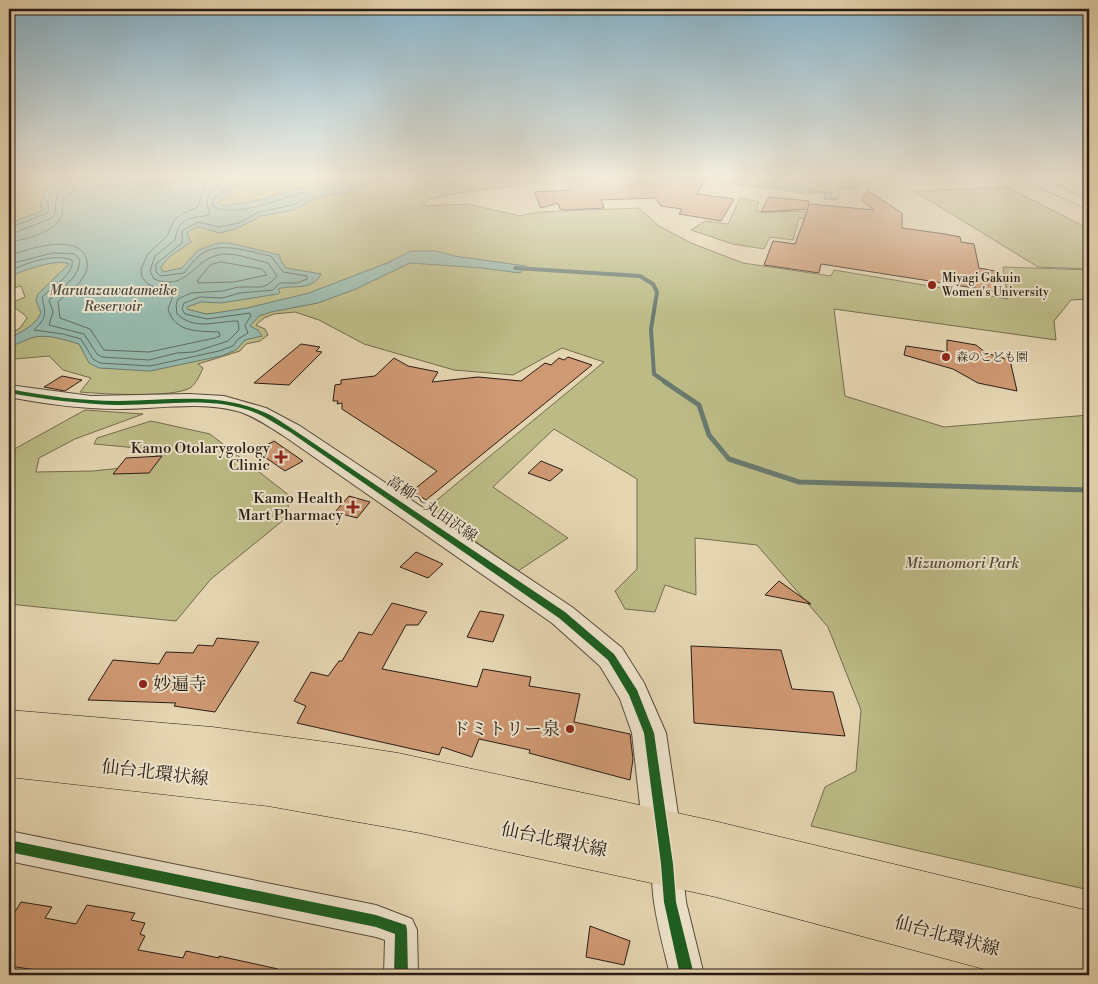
<svg xmlns="http://www.w3.org/2000/svg" width="1098" height="984" font-family="'Libre Bodoni','Noto Serif JP',serif">
	<style>
		.green { fill: #bcbb86; stroke: #726b4e }
		.water { fill: #96b9ad; stroke: #6a7a70 }
		.lines { fill: none; stroke-linecap: round; stroke-linejoin: round }
		.shore { stroke: #5f6a61; stroke-width: 1 }
		.stream-far1 { stroke: #6a7a70; stroke-width: 4 }
		.stream { stroke: #6a7a70; stroke-width: 5 }
		.building { fill: #cf9973; stroke: #281b15 }
		.minor-casing { stroke: #574a3c; stroke-width: 2 }
		.tertiary-casing { stroke: #574a3c; stroke-width: 2 }
		.secondary-casing { stroke: #281b15; stroke-width: 1 }
		.primary-casing { stroke: #281b15; stroke-width: 1 }
		.minor { fill: #eee4cc; fill-rule: evenodd }
		.tertiary { fill: #eee4cc; fill-rule: evenodd }
		.secondary { fill: #eee4cc; fill-rule: evenodd }
		.primary { fill: #e5d5b1; fill-rule: evenodd }
		.cycleway-casing { stroke: #eee4cc; stroke-width: 3 }
		.cycleway { fill: #1b5e20; fill-rule: evenodd }
		.poi-dot { fill: #8f2418; stroke: #eee4cc; stroke-width: 2 }
		.labels { text-anchor: middle; dominant-baseline: central; stroke-width: 4; stroke-linejoin: round; paint-order: stroke }
		.far-poi-label { font-size: 12px; fill: #281b15; stroke: #eee4cc; text-anchor: start }
		.far-water-label { font-size: 14px; font-style: italic; fill: #494a43; stroke: #eee4cc }
		.poi-label { font-size: 15px; fill: #281b15; stroke: #eee4cc; text-anchor: end }
		.street-label { font-size: 15px; fill: #281b15; stroke: #eee4cc }
		.park-label { font-size: 15px; font-style: italic; fill: #544b37; stroke: #eee4cc }
		.near-poi-label { font-size: 18px; fill: #281b15; stroke: #eee4cc; text-anchor: start }
		.near-street-label { font-size: 18px; fill: #281b15; stroke: #eee4cc }
	</style>
	<rect width="100%" height="100%" fill="#e5d5b1"/>
	<filter id="stains"><feTurbulence type="fractalNoise" baseFrequency=".004" numOctaves="4"/><feColorMatrix values="0 0 0 0 .2 0 0 0 0 .09 0 0 0 0 .02 0 0 0 .5 -.17"/></filter>
	<radialGradient id="worn" r=".72"><stop offset=".6" stop-color="#630" stop-opacity="0"/><stop offset="1" stop-color="#630" stop-opacity=".3"/></radialGradient>
	<g class="green">
		<path d="M9 177H599L557 180 452 194 428 200 423 206 468 204 520 216 539 212 639 208 659 226 691 243 743 263 831 276 834 270 1008 299 1003 267 1089 270V299L1071 300 1054 321 1056 340 834 309 845 396 944 427 1089 415V890L811 826 825 787 856 771 861 710 828 627 757 545 695 538 696 595 665 585 655 612 625 609 615 591 637 569V479L554 429 493 487 568 538 518 571 427 508 604 362 562 348 513 375 454 370 364 344 319 320 295 312 274 314 264 318 256 325 265 329 268 335 260 341 246 344 240 351 198 364 203 368C200 375 196 384 190 388 172 398 103 394 80 392L91 378 63 370 49 356 15 359 9 362V335L20 328 27 318C22 311 15 310 11 303L25 297 21 286 9 289Z"/>
		<path d="M717 177H846L860 187 840 189 838 199 830 198 831 193 803 189 795 185 768 180 764 188 714 181Z"/>
		<path d="M1007 187 1089 229V269L1038 267 914 191Z"/>
		<path d="M740 198 759 202 756 211C775 214 793 209 812 213L810 219 799 218 793 240 770 237 764 249 733 244 691 230 705 221 728 224Z"/>
		<path d="M85 410 143 414 75 439 39 458 36 472 93 471 151 465 160 450 94 444 97 438 151 421 210 434 290 496 286 518 211 579 176 621 9 604V452Z"/>
	</g>
	<g class="water">
		<path d="M70 177H210L231 180 233 185 229 190 230 194 217 203 224 206 264 199 297 188 336 185 356 177H384L352 191 315 198 294 210 261 216 236 229 219 233 199 227 190 230 187 234 191 242 169 257 161 267 163 272 182 268 198 250 218 243H229L280 255V259L286 268 321 274C312 292 292 284 278 289L280 292 278 294 221 303 201 302 187 307V309L206 314 215 313 247 308 309 293 387 263 411 251H436L454 256 526 266 520 273 482 268 410 263 356 289 318 303 271 312 259 316 250 326 258 330 262 336 245 340 236 350 221 356 150 371 99 368 89 363 79 344C65 340 46 333 31 338 23 341 17 345 9 346V338C20 333 36 325 41 313L36 300 38 294 69 264C57 258 21 271 9 277V224L44 210V208L40 207C40 202 43 200 44 195 51 180 54 180 70 177Z"/>
		<path d="M776 178 795 182 796 186 805 189 804 193 806 190 832 193 831 198 837 200 824 199 825 193 810 192 809 195 786 190V188H764L768 180Z"/>
	</g>
	<g class="lines">
		<g class="shore">
			<path d="M9 228 47 213 49 209 47 202 52 189 63 183 64 177"/>
			<path d="M9 235 52 218 55 212 57 193 68 187 71 177"/>
			<path d="M9 242C24 240 52 233 60 219 64 213 62 206 63 199L75 190 78 177"/>
			<path d="M9 256C27 249 72 234 85 255 88 261 88 269 85 274 79 286 67 293 58 302L60 318 90 329 104 350 149 352 215 338 220 336 219 332C198 331 175 333 168 309L175 290H158L147 283 142 277 141 269 148 254 167 236 174 220 182 214 198 207 208 177"/>
			<path d="M221 262 262 269 267 275 234 282 198 283V280L210 265Z"/>
			<path d="M9 264 53 253 75 254 80 260 78 270 73 278 49 300 53 312 49 325 84 334 97 354 102 357 149 360 177 353 194 352 228 341 239 330 238 321C216 321 195 331 177 314L176 305 178 299 191 293 223 291 238 287H262L269 284 277 276 268 263C253 260 233 251 218 255 192 261 187 292 154 279L150 271 155 256 175 240C179 216 190 219 210 215 206 201 205 195 218 187L216 177"/>
			<path d="M9 271C27 263 52 253 72 260 75 274 51 288 42 297 46 315 47 317 34 330L63 334 81 339 93 359 100 363 150 366 219 351 233 346 238 339 248 333 245 325 251 316 250 313 207 319 185 314 182 309 184 303 200 297 222 298 240 293 273 290 280 283H297L307 279V276L283 272 271 256C250 252 219 240 200 255 194 260 189 267 184 273L161 276 156 272V264L182 243V231L198 222 219 227 239 223 259 212 297 204 308 194 306 192C277 198 242 218 213 207 211 198 217 195 224 191L226 185 222 177"/>
		</g>
		<path class="stream-far1" d="M515 268 640 276 653 284 657 292 651 329 654 374 667 383"/>
		<path class="stream" d="M665 382 699 405 709 435 729 459 799 482 1089 490"/>
	</g>
	<g class="building">
		<path d="M617 177H708L696 194 734 199 721 221 679 214 682 209 661 206 655 198 601 200 604 208 564 210 560 209 558 203 541 208 534 192 571 190 566 180Z"/>
		<path d="M868 191 902 213V228L945 234 960 237 961 242 974 244 979 268 995 271 1000 292 821 264 819 273 764 265 773 241 795 244 808 209 761 212 769 197 809 201 808 207 810 204 874 210 861 200Z"/>
		<path d="M947 340 976 345 986 353 1010 360 1017 391 978 383 953 369 904 355 906 346 947 352Z"/>
		<path d="M301 344 320 347 316 351 322 352 289 385 254 383Z"/>
		<path d="M568 357 592 365 426 500 412 491 437 471 342 409V403L337 404 338 401H333L335 385 341 384V380L375 376 394 358 408 366 438 372 432 382 478 377 521 381 545 363 551 365 559 358 564 360Z"/>
		<path d="M62 376 82 380 65 391 44 387Z"/>
		<path d="M274 441 303 461 285 471 256 451Z"/>
		<path d="M162 456 149 473 113 474 126 458Z"/>
		<path d="M541 461 563 470 550 481 528 473Z"/>
		<path d="M349 496 370 502 357 518 335 512Z"/>
		<path d="M416 552 443 564 428 578 400 567Z"/>
		<path d="M779 581 811 604 765 595Z"/>
		<path d="M392 603 427 612 418 625H406L382 669 477 687 483 669 531 677 529 686 580 694 574 722 630 734 633 759 630 780 529 753 530 750 479 739 472 757 442 747 439 755 297 723 306 706 294 701 311 672 328 676 339 661H342L359 632 372 635Z"/>
		<path d="M480 611 504 615 493 642 467 637Z"/>
		<path d="M217 638 259 642 215 712 174 706 176 703 88 700 113 660 159 664 166 652 193 653 198 645 213 646Z"/>
		<path d="M691 646 781 650 792 689 833 692 845 736 694 723Z"/>
		<path d="M21 902 52 907 45 918 76 924 87 905 135 913 131 920 145 923 140 934 145 936 138 950 183 958 186 951 219 958V956L278 969 277 975H71L9 966V921Z"/>
		<path d="M590 926 630 941 624 965 586 957Z"/>
	</g>
	<g class="lines">
		<g class="minor-casing">
			<g id="minor">
				<path d="M9 831 376 905 412 919 417 930 418 975H384L385 940 376 937 9 861Z"/>
				<path d="M667 849 678 853 682 864 686 902 704 975H670C663 943 644 883 656 853Z"/>
			</g>
		</g>
		<g class="tertiary-casing">
			<path id="tertiary" d="M9 385 91 396 189 394 224 396 266 408 300 426 572 607 622 648 644 683 666 733 682 841 676 854 663 860 650 854 644 841 632 733 620 699 600 666 552 623 284 436C269 427 255 416 237 411 199 401 158 409 119 409 82 409 45 404 9 397Z"/>
		</g>
		<g class="secondary-casing">
			<path id="secondary" d="M1022 177H1040L1089 201V210L1024 180Z"/>
		</g>
		<g class="primary-casing">
			<path id="primary" d="M9 710 212 727 334 743 398 753 714 821 1089 911V975H1006L716 897 420 833 268 806 9 777Z"/>
		</g>
		<use href="#minor" class="minor"/>
		<use href="#tertiary" class="tertiary"/>
		<use href="#secondary" class="secondary"/>
		<use href="#primary" class="primary"/>
		<g class="cycleway-casing">
			<g id="cycleway">
				<path d="M9 389C45 396 82 401 118 401 166 401 216 392 261 411 273 415 283 423 294 430L565 612 614 654 637 690 654 733 673 864 676 902 694 975H680L664 902 661 864 644 733 629 695 608 660 559 618 290 432C279 426 268 418 256 413 211 395 163 406 116 405 80 404 44 399 9 393Z"/>
				<path d="M9 840 376 915 406 925 407 930 408 975H394L395 934 376 927 9 852Z"/>
			</g>
		</g>
		<use href="#cycleway" class="cycleway"/>
	</g>
	<linearGradient id="sky" x2="0" y2="1"><stop stop-color="#87b6d0"/><stop offset="0.56" stop-color="#f3ecdc"/><stop offset="1" stop-color="#f3ecdc" stop-opacity="0"/></linearGradient>
	<rect width="1098" height="315" fill="url(#sky)"/>
	<g class="poi-dot">
		<circle cx="932" cy="285" r="5"/>
		<circle cx="946" cy="357" r="5"/>
		<path d="M278.5 449.5h5v5h5v5h-5v5h-5v-5h-5v-5h5z"/>
		<path d="M350.5 499.5h5v5h5v5h-5v5h-5v-5h-5v-5h5z"/>
		<circle cx="143" cy="684" r="5"/>
		<circle cx="570" cy="729" r="5"/>
	</g>
	<g class="labels">
		<g class="far-poi-label">
			<text x="942" y="278">Miyagi Gakuin<tspan x="942" dy="14">Women's University</tspan></text>
			<text x="956" y="357">森のこども園</text>
		</g>
		<g class="far-water-label">
			<text x="113" y="291">Marutazawatameike<tspan x="113" dy="16">Reservoir</tspan></text>
		</g>
		<g class="poi-label">
			<text x="270" y="448">Kamo Otolarygology<tspan x="270" dy="17">Clinic</tspan></text>
			<text x="343" y="498">Kamo Health<tspan x="343" dy="17">Mart Pharmacy</tspan></text>
		</g>
		<g class="street-label">
			<text transform="translate(432 509) rotate(34)">高柳～丸田沢線</text>
		</g>
		<g class="park-label">
			<text x="962" y="563">Mizunomori Park</text>
		</g>
		<g class="near-poi-label">
			<text x="153" y="684">妙遍寺</text>
			<text x="560" y="729" text-anchor="end">ドミトリー泉</text>
		</g>
		<g class="near-street-label">
			<text transform="translate(155 773) rotate(7)">仙台北環状線</text>
			<text transform="translate(554 840) rotate(12)">仙台北環状線</text>
			<text transform="translate(947 936) rotate(15)">仙台北環状線</text>
		</g>
	</g>
	<rect width="1098" height="984" fill="none" stroke="#e5d5b1" stroke-width="30"/>
	<rect x="10" y="10" width="1078" height="964" fill="none" stroke="#281b15" stroke-width="2.5"/>
	<rect x="15" y="15" width="1068" height="954" fill="none" stroke="#281b15"/>
	<rect width="100%" height="100%" filter="url(#stains)"/>
	<rect width="100%" height="100%" fill="url(#worn)"/>
</svg>
